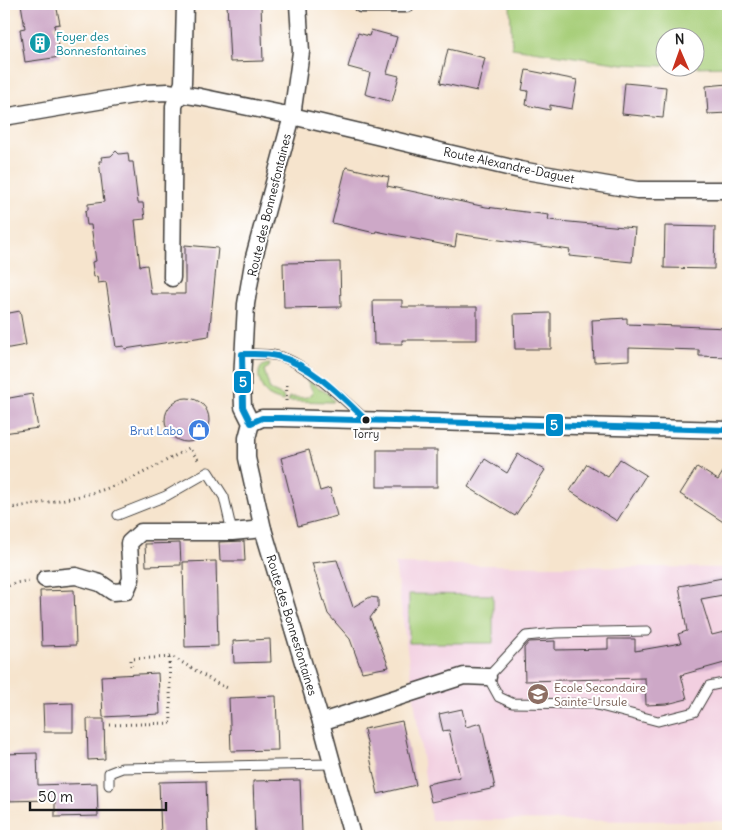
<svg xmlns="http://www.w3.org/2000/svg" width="732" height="840" font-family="Delius,sans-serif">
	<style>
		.built { fill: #f2cfe0 }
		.green { fill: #a8cf7a; stroke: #62764b }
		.building { fill: #cda8c7 }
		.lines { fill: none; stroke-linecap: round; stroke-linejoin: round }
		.service-casing { stroke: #3d3a37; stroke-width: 11 }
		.minor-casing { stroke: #3d3a37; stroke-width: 19 }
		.path { stroke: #3d3a37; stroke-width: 3; stroke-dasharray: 1 4; stroke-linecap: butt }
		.service { stroke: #fff; stroke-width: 9 }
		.minor { stroke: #fff; stroke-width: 16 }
		.bus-1-casing { stroke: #fff; stroke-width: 10 }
		.bus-1 { stroke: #008ac9; stroke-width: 6 }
		.bus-dot { fill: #1c1c1c; stroke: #fff; stroke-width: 2 }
		.labels { text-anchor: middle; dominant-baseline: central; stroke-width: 4; stroke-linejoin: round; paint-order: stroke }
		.bus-label { font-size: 11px; fill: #1c1c1c; stroke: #fff }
		.culture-label { font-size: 12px; fill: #0d838f; stroke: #fff; text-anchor: start }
		.street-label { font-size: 12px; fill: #1c1c1c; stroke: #fff }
		.shop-label { font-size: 12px; fill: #366cbe; stroke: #fff; text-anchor: end }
		.education-label { font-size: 12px; fill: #785e54; stroke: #fff; text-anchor: start }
		.line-badge { stroke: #fff; stroke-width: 2 }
		.badge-label { font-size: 14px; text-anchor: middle; font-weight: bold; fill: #fff }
	</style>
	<rect width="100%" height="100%" fill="#fff"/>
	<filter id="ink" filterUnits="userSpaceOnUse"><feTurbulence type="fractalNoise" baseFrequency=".02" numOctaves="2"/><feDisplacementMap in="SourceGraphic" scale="10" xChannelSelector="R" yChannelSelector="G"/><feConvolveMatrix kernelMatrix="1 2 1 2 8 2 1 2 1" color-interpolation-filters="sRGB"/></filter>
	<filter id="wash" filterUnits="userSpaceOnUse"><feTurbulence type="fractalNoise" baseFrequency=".0096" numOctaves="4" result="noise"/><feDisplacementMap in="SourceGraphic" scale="20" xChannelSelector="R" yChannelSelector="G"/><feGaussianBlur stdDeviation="1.12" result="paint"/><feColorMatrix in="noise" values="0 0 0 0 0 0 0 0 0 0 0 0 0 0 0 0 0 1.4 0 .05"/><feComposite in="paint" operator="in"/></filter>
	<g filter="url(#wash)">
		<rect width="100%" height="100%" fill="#f6e4cd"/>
		<path class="built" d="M395 564 728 568V821L431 820Z"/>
		<g class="green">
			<path d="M510 4H728V66L695 67 694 38H664V66L623 64 512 48Z"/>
			<path d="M270 364 269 367 264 370 270 390 283 396 284 401C278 400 273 398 268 395 259 387 252 364 270 364Z"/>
			<path d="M307 380 328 394 334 401 333 402 288 401 290 397C298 397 310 400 313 392Z"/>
			<path d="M409 594 493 595V643H409Z"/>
		</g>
		<g id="blocks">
			<g class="building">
				<path d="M21 4H56L60 24 54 25 60 57 25 62 20 29 25 28Z"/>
				<path d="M227 4H261L263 61 230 62Z"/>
				<path d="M371 30 397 37 387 73 399 76 392 102 365 94 370 73 348 67 358 33 369 36Z"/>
				<path d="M448 49 485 58 477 91 440 83Z"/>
				<path d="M526 70 577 80 572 109 550 105V110L526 105 528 91 522 90Z"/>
				<path d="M625 83 666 87 663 118 622 114Z"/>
				<path d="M728 84V113L708 114 706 86Z"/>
				<path d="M116 151 119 154 128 153 129 162H133L138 203H143L145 219 135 220 140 266 147 265 151 294H185V245L218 248 209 336 125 349 124 346 116 347 106 282 98 283 97 276 94 277 92 262 96 261 91 225H87L85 211 88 210V204L104 202 99 161H102L101 157 111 156Z"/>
				<path d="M346 167 389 177 387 186 486 207 549 215 548 220 635 228 632 262 569 256 570 250 457 234 455 247 376 231 375 233 332 223Z"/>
				<path d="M665 226 715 227 714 269 664 268Z"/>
				<path d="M340 262 341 307 284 308 283 263Z"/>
				<path d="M373 300H402V307H477V340H402V344H374Z"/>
				<path d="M20 311 26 345 4 349V314Z"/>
				<path d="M551 313V349H515L514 314Z"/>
				<path d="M627 318V324L728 328V357L699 356V350L629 348V360L594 362 592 320Z"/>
				<path d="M32 394 38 428 4 433V399Z"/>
				<circle cx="187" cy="420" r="22"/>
				<path d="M309 450 320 491 330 488 337 516 298 526 281 458Z"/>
				<rect x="377" y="450" width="60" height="37"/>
				<path d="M518 454 545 470 515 516 468 487 485 459 507 473Z"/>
				<path d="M620 459 646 475 617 521 570 491 587 464 608 477Z"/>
				<path d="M728 464V525L680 494 697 467 718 480Z"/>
				<path d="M244 541 245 561H220L219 542Z"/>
				<path d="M180 543 181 565 146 566 145 544Z"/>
				<path d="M337 560 353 607 370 597 378 598V607L370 618 389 667 362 672 350 639 328 614 312 563Z"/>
				<path d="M216 561 218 646 185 647 183 562Z"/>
				<path d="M728 577V594L701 599 712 635 728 631V662L681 675 687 699 667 704 646 705 645 678 525 681 524 648 529 642 555 641V650L608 649V639H635V651L681 643 678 634 687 631 679 586Z"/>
				<path d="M74 590 76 645 42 646 40 591Z"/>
				<path d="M270 639 271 662 234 663 233 641Z"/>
				<path d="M158 673 160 714 103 717 101 676Z"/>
				<path d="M276 696 278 750 231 751 229 698Z"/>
				<path d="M73 703V732H44L43 704Z"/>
				<path d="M462 709 466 727 481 723 495 788 431 802 427 784 460 777 449 730 443 731 439 714Z"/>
				<path d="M87 719H104L105 759 88 760Z"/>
				<path d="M402 721 416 785 378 794 364 729Z"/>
				<path d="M37 753 38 785 97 783 98 816 55 817V800L4 801V754Z"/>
				<path d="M300 780 302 833 255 835 253 781Z"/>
				<path d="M206 781 208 835 161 836 159 782Z"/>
			</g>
		</g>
	</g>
	<g filter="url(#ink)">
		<use href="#blocks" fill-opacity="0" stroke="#3d3a37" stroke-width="1"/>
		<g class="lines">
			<g class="service-casing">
				<g id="service">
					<path d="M242 354C254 354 267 353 278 356 305 362 346 401 366 420"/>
					<path d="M118 515 166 496 208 472 224 497 232 532"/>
					<path d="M647 631 556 633 526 636 488 677 499 697 512 703 593 704 658 721 694 712 709 686 728 682"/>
					<path d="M109 785V773L122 768 332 764"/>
				</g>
			</g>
			<g class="minor-casing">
				<g id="minor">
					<path d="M298 4 301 52 292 116 254 257 246 304 242 381 243 407 251 423 247 438V458L263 529 321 722 352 836"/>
					<path d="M361 4H406"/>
					<path d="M4 117 145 93 168 92 200 97 292 116 520 170 637 190H728"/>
					<path d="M172 278 174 106 183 83 185 4"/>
					<path d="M251 423 262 418H281L728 430"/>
					<path d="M45 579 76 576 100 583 113 592 126 591 131 579 129 543 141 532H232L263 529"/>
					<path d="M321 722 464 676 488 677"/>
				</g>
			</g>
			<g class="path">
				<path d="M286 401 287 385"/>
				<path d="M4 509C35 504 68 500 99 491 131 481 160 464 189 448L200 462"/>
				<path d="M4 588 14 583 29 581"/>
				<path d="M131 666V659L173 657 218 684 230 689"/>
				<path d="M110 725 171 723 169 657"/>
			</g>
			<use href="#service" class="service"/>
			<use href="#minor" class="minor"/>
			<g class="bus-1-casing">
				<path id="bus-1" d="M366 420C341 396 312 365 277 356 266 353 254 354 242 354L243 407 251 423 262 418H281L728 430"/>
			</g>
			<use href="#bus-1" class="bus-1"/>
		</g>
	</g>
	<defs>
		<g id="building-disc" transform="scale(1.125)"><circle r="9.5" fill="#0f9aa8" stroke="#fff"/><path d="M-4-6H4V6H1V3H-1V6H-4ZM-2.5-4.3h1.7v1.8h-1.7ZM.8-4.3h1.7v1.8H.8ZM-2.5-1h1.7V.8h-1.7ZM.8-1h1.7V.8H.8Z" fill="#fff"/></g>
		<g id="shop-disc" transform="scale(1.125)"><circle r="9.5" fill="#3f7fe0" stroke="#fff"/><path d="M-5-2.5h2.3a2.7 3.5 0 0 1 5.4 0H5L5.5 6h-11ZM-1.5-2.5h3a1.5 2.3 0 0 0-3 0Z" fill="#fff"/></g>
		<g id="school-disc" transform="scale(1.125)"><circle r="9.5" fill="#8d6e63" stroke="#fff"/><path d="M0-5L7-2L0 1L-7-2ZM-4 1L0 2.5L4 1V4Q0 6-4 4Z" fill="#fff"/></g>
	</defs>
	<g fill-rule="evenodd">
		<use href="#building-disc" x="40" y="43"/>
		<use href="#shop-disc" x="199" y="430"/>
		<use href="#school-disc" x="538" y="694"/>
	</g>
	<circle class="bus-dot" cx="366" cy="420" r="4.5"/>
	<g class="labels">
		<g class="bus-label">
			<text x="366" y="434">Torry</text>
		</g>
		<g class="culture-label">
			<text x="56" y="36">Foyer des<tspan x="56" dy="14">Bonnesfontaines</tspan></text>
		</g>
		<g class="street-label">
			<text transform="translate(509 165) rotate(12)">Route Alexandre-Daguet</text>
			<text transform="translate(269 205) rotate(-76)">Route des Bonnesfontaines</text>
			<text transform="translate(292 625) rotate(73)">Route des Bonnesfontaines</text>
		</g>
		<g class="shop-label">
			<text x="183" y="430">Brut Labo</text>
		</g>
		<g class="education-label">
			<text x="554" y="687">Ecole Secondaire<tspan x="554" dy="14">Sainte-Ursule</tspan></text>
		</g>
	</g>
	<g class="line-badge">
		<rect x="233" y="370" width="19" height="24" rx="5" fill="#008ac9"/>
		<rect x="545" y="413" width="19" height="24" rx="5" fill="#008ac9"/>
	</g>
	<g class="badge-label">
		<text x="243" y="387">5</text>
		<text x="554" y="430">5</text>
	</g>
	<rect width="732" height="840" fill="none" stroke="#fff" stroke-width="20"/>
	<g transform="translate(680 52) rotate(358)"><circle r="24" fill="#ffffff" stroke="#a4a4a4"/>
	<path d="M0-4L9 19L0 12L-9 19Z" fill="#c8321e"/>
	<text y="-8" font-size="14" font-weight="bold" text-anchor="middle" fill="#1c1c1c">N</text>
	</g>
	<path d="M30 802v8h136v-8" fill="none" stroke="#1c1c1c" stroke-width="2.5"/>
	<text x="38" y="802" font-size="15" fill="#1c1c1c" stroke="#ffffff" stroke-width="4" paint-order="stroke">50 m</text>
</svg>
